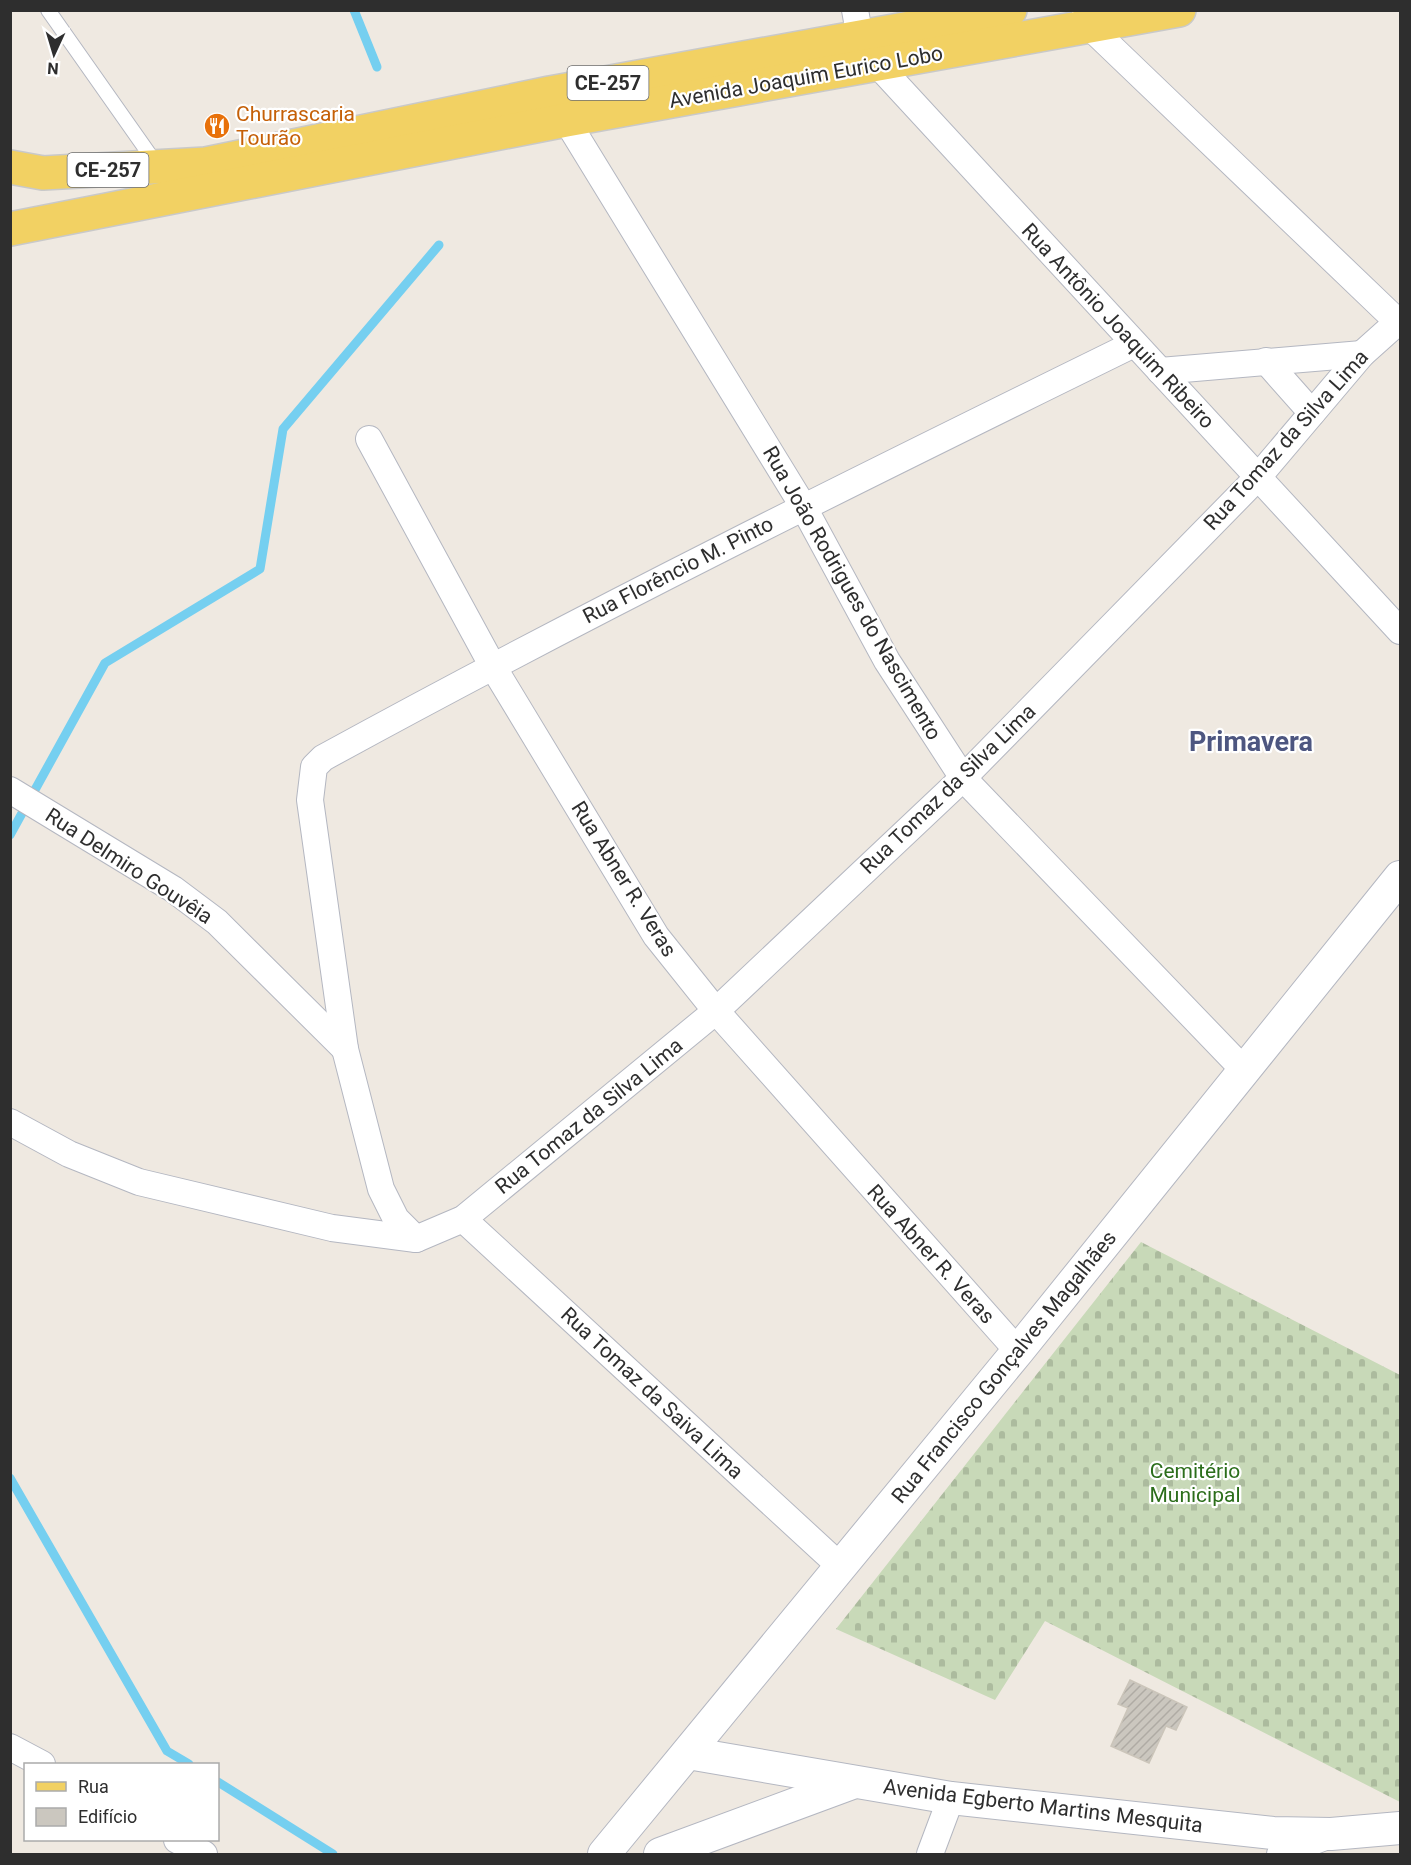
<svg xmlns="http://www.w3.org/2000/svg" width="1411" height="1865" font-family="Roboto,sans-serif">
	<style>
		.cemetery { fill: url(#cemetery-stones) }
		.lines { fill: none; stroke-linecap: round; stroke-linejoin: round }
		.stream { stroke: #75cff0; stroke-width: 9 }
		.building { fill: url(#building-hatch); stroke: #cbc5ba; stroke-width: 1.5 }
		.service-casing { stroke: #b4b7c1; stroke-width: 16 }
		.minor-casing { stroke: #b4b7c1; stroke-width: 28 }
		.tertiary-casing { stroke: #b4b7c1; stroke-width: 34 }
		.primary-casing { stroke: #c9c9c9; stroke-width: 36 }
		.service { stroke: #fff; stroke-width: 14 }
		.minor { stroke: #fff; stroke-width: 26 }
		.tertiary { stroke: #fff; stroke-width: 32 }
		.primary { stroke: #f2d163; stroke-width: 33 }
		.labels { text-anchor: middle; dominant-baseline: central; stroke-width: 4.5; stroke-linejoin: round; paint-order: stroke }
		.shield { fill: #fff; stroke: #6d6d6d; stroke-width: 1.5 }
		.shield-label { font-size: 20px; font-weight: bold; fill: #2e2e2e }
		.street-label { font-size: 21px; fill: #2e2e2e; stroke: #fff }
		.food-label { font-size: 21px; fill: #c56008; stroke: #fff; text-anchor: start }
		.park-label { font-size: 21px; fill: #2c6e1b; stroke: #fff }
		.district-label { font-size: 27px; font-weight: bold; fill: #4d5680; stroke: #fff }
	</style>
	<defs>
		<pattern id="cemetery-stones" width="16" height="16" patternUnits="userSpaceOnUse" patternTransform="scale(1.5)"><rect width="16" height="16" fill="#c8d9b8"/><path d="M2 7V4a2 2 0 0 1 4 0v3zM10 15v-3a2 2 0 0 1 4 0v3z" fill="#acbb9e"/></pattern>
		<pattern id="building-hatch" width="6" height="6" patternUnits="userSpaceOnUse" patternTransform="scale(1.5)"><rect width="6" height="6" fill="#cbc7bf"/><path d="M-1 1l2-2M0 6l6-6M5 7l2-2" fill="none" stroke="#afaba4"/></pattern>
	</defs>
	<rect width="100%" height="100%" fill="#efe9e1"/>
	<path class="cemetery" d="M1141 1242 1400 1375V1802L1045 1621 995 1700 836 1629Z"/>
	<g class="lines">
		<g class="stream">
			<path d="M354 10 377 67"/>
			<path d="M10 835 105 663 260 569 283 429 439 245"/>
			<path d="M10 1478 167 1751 189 1764"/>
			<path d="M218 1782 333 1854"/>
		</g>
	</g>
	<path class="building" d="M1130 1680 1187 1707 1176 1730 1166 1726 1149 1763 1111 1746 1128 1708 1118 1704Z"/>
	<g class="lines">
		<g class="service-casing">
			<path id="service" d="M48 10 157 165"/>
		</g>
		<g class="minor-casing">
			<g id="minor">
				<path d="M855 10 860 38 877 64 1400 631"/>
				<path d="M1085 13 1089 26 1398 322"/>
				<path d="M557 105 803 506 887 661 963 778 1243 1069"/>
				<path d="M1266 361 1312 413"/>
				<path d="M1160 371 1362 354"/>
				<path d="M369 439 492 665 656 936 716 1011 1018 1351"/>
				<path d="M10 790 173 889 217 922 345 1049"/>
				<path d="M10 1122 69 1154 139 1182 332 1228 416 1239 463 1219 716 1011 963 778 1258 477 1362 354 1400 320"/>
				<path d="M463 1219 841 1567"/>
				<path d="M416 1239 396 1219 381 1189 345 1049 310 800 314 767 323 758C589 612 861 478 1134 344"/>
				<path d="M10 1747 42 1764"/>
				<path d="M177 1840 204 1854"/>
				<path d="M930 1854 951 1798"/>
				<path d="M1280 1854 1325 1837"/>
			</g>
		</g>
		<g class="tertiary-casing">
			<g id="tertiary">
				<path d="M688 1753 951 1798 1273 1833 1331 1834 1400 1828"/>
				<path d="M604 1854 1018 1351 1400 877"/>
				<path d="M660 1854 852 1783"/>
			</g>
		</g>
		<g class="primary-casing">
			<g id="primary">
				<path d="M10 167 43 173 206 164 550 93 1010 10"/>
				<path d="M10 229 566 120 1179 10"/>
			</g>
		</g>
		<use href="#service" class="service"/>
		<use href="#minor" class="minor"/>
		<use href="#tertiary" class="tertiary"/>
		<use href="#primary" class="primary"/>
	</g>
	<defs>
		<g id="restaurant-disc" transform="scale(1.35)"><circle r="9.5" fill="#e8710a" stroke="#fff"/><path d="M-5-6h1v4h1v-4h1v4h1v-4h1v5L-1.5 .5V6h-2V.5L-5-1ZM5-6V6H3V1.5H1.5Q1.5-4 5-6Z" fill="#fff"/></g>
	</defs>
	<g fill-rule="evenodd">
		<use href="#restaurant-disc" x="217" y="126"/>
	</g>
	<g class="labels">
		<g class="shield">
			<rect x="567.5" y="66" width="81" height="34" rx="4.5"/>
			<rect x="67.5" y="153" width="81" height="34" rx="4.5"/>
		</g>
		<g class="shield-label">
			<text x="608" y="83">CE-257</text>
			<text x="108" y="170">CE-257</text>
		</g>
		<g class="street-label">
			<text transform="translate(806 77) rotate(-10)">Avenida Joaquim Eurico Lobo</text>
			<text transform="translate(1118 326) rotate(47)">Rua Antônio Joaquim Ribeiro</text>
			<text transform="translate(1286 440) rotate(-48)">Rua Tomaz da Silva Lima</text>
			<text transform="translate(678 570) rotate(-27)">Rua Florêncio M. Pinto</text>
			<text transform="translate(852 593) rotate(60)">Rua João Rodrigues do Nascimento</text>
			<text transform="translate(948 789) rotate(-44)">Rua Tomaz da Silva Lima</text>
			<text transform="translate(129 866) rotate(33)">Rua Delmiro Gouvêia</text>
			<text transform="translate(624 879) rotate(58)">Rua Abner R. Veras</text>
			<text transform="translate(589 1116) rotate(-39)">Rua Tomaz da Silva Lima</text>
			<text transform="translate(931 1254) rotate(48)">Rua Abner R. Veras</text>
			<text transform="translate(1004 1367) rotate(-51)">Rua Francisco Gonçalves Magalhães</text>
			<text transform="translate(652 1393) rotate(43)">Rua Tomaz da Saiva Lima</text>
			<text transform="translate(1043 1806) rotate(7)">Avenida Egberto Martins Mesquita</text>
		</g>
		<g class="food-label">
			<text x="236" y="114">Churrascaria<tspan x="236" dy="24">Tourão</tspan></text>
		</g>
		<g class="park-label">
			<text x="1195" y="1471">Cemitério<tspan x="1195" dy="24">Municipal</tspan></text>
		</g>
		<g class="district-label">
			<text x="1251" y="742">Primavera</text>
		</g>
	</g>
	<rect width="1411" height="1865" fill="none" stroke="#2e2e2e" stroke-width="24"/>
	<rect x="24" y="1763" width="195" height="78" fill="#ffffff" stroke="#ababab" stroke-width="1.5"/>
	<rect x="36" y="1782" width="30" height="9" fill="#f2d163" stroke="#ababab" stroke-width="1.5"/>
	<text x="78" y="1793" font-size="18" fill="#2e2e2e">Rua</text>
	<rect x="36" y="1808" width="30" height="18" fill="#cbc7bf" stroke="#ababab" stroke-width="1.5"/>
	<text x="78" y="1823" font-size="18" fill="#2e2e2e">Edifício</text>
	<g transform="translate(54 54) rotate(184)" stroke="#ffffff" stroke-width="4.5" paint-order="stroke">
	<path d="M0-4.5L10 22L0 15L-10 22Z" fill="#2e2e2e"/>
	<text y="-9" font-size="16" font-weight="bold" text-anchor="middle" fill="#2e2e2e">N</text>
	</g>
</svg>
